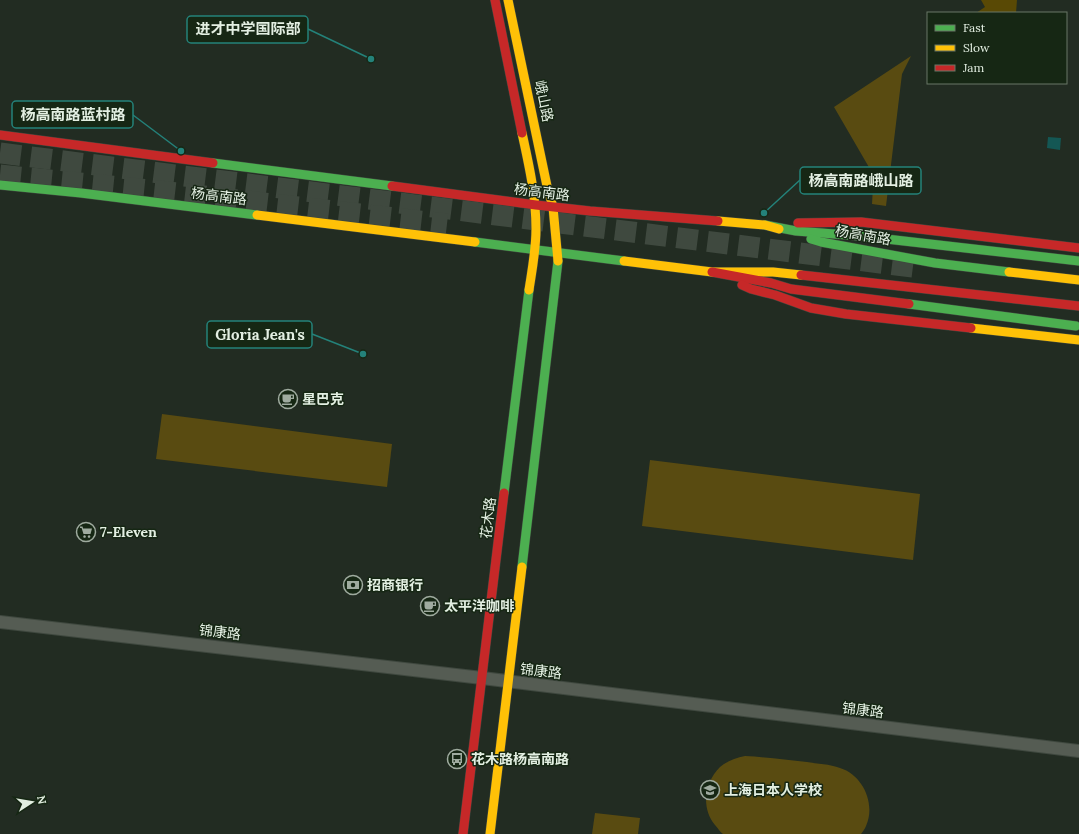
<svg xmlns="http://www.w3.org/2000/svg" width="1079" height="834" font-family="Lora,'Noto Sans SC',serif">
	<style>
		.green { fill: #594b11 }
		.forest { fill: #594905 }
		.water { fill: #145754 }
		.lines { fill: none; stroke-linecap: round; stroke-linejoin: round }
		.highway-tunnel { stroke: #3f493f; stroke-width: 21; stroke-dasharray: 21 10; stroke-linecap: butt }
		.street-casing { stroke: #3f483f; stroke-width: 14 }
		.fast-casing { stroke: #3f483f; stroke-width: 10 }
		.slow-casing { stroke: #3f483f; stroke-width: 10 }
		.jam-casing { stroke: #3f483f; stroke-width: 10 }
		.street { stroke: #555c53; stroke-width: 12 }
		.fast { stroke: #4caf50; stroke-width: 9 }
		.slow { stroke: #ffc107; stroke-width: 9 }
		.jam { stroke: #c62828; stroke-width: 9 }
		.labels { text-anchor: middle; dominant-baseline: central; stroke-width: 3; stroke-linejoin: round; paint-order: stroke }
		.street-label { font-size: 14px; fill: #e3efe2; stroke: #162714 }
		.poi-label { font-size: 14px; font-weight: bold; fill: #e3efe2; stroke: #162714; text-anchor: start }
		.leader { fill: none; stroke: #24827a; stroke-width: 1.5 }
		.callout-dot { fill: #24827a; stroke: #162714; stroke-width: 1.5 }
		.callout { fill: #162714; stroke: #24827a; stroke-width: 1.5 }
		.callout-label { font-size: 15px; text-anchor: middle; font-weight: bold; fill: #e3efe2 }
	</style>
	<rect width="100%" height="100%" fill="#222c22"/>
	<g class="green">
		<path d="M911 56 902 74 886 206 872 204 873 186 870 169 834 107Z"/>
		<path d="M162 414 392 444 387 487 156 459Z"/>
		<path d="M650 460 920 494 913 560 642 526Z"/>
		<path d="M745 756C766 757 786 760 807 762 817 764 830 764 840 768 863 775 876 804 866 826 865 829 863 831 861 834H723C720 832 718 828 715 825 701 808 704 783 720 767 727 761 736 758 745 756Z"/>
		<path d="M595 813 640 818 638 834H592Z"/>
	</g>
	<path class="forest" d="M981 0H1017L1016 13H976L985 7Z"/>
	<path class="water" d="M1048 137 1061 138 1060 150 1047 148Z"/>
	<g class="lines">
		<g class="highway-tunnel">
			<path d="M0 153 920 268"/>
			<path d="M0 175 151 190 447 224"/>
		</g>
		<g class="street-casing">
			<path id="street" d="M0 622 482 678 1079 751"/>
		</g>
		<g class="fast-casing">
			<g id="fast">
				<path d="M213 163 392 186"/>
				<path d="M0 185 81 193 257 215"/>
				<path d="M765 225 796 231 860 236 1079 261"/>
				<path d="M811 239 821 242 935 263 1009 272"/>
				<path d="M475 242 624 261"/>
				<path d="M909 304 1076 326"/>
				<path d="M504 493 529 290"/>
				<path d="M522 567 558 261"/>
			</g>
		</g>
		<g class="slow-casing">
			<g id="slow">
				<path d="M508 0 547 186 553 207 558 261"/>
				<path d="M522 133C529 165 536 196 536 229 536 250 532 270 529 290"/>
				<path d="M257 215 475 242"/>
				<path d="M718 221 765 225 779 229"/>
				<path d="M624 261 712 272H773L801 275"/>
				<path d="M1009 272 1079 280"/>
				<path d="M971 328 1079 340"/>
				<path d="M490 834 522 567"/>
			</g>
		</g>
		<g class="jam-casing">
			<g id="jam">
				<path d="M495 0 522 133"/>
				<path d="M0 135 213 163"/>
				<path d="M392 186 536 205 590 211 718 221"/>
				<path d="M798 223 861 222 1079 248"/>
				<path d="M712 272 771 283 791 289 909 304"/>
				<path d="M801 275 1079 306"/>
				<path d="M742 285 751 289 775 295 811 308 846 314 971 328"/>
				<path d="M463 834 504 493"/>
			</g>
		</g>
		<use href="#street" class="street"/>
		<use href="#fast" class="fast"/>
		<use href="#slow" class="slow"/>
		<use href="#jam" class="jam"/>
	</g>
	<defs>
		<g id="cafe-ring" transform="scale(1)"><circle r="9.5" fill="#162714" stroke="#9fab9f" stroke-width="1.5"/><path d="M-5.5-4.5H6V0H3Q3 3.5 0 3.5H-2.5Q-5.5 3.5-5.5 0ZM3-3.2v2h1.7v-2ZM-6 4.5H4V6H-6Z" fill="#9fab9f"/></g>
		<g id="supermarket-ring" transform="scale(1)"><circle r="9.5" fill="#162714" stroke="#9fab9f" stroke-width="1.5"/><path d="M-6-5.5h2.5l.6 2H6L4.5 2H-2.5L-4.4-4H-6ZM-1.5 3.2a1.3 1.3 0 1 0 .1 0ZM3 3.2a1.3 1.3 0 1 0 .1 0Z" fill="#9fab9f"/></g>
		<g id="bank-ring" transform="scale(1)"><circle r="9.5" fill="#162714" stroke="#9fab9f" stroke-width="1.5"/><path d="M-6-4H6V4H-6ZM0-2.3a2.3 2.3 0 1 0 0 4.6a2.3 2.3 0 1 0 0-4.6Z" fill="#9fab9f"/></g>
		<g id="bus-ring" transform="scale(1)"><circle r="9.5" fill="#162714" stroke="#9fab9f" stroke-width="1.5"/><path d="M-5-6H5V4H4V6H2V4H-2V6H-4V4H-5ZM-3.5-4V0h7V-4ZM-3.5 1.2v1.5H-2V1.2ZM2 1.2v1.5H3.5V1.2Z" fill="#9fab9f"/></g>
		<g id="school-ring" transform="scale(1)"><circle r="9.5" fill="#162714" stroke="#9fab9f" stroke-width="1.5"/><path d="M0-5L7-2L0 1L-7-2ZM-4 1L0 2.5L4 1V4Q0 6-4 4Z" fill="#9fab9f"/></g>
	</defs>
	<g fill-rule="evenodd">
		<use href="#cafe-ring" x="288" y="399"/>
		<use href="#supermarket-ring" x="86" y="532"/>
		<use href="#bank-ring" x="353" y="585"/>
		<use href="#cafe-ring" x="430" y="606"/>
		<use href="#bus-ring" x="457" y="759"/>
		<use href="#school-ring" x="710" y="790"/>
	</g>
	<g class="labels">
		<g class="street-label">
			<text transform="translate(544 101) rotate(78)">峨山路</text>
			<text transform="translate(542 192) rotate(7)">杨高南路</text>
			<text transform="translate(219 196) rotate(7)">杨高南路</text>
			<text transform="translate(863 235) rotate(10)">杨高南路</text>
			<text transform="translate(488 518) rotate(-83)">花木路</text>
			<text transform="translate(220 632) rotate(7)">锦康路</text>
			<text transform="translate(541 671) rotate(7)">锦康路</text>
			<text transform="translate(863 710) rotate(7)">锦康路</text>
		</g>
		<g class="poi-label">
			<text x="302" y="399">星巴克</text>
			<text x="100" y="532">7-Eleven</text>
			<text x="367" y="585">招商银行</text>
			<text x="444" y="606">太平洋咖啡</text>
			<text x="471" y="759">花木路杨高南路</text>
			<text x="724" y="790">上海日本人学校</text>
		</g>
	</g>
	<path class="leader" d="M371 59L308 29M181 151L133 115M764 213L800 180M363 354L312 334"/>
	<g class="callout-dot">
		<circle cx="371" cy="59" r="4"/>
		<circle cx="181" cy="151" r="4"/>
		<circle cx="764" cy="213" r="4"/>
		<circle cx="363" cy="354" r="4"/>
	</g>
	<g class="callout">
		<rect x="187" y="16" width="121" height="27" rx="4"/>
		<rect x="12" y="101" width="121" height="27" rx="4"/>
		<rect x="800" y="167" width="121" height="27" rx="4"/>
		<rect x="207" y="321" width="105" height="27" rx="4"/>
	</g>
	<g class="callout-label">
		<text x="248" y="34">进才中学国际部</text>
		<text x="73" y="120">杨高南路蓝村路</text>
		<text x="861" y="186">杨高南路峨山路</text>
		<text x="260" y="340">Gloria Jean's</text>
	</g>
	<rect x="927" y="12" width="140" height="72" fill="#162714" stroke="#687766"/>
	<rect x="935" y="25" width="20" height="6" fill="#4caf50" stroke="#687766"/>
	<text x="963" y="32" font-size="12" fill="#e3efe2">Fast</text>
	<rect x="935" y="45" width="20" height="6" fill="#ffc107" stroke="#687766"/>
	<text x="963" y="52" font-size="12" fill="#e3efe2">Slow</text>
	<rect x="935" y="65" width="20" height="6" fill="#c62828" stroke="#687766"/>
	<text x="963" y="72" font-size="12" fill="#e3efe2">Jam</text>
	<g transform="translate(32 802) rotate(78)" stroke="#162714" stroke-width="3" paint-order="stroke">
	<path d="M0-3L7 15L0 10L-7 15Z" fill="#e3efe2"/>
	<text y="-6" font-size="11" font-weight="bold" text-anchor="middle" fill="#e3efe2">N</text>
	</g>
</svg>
